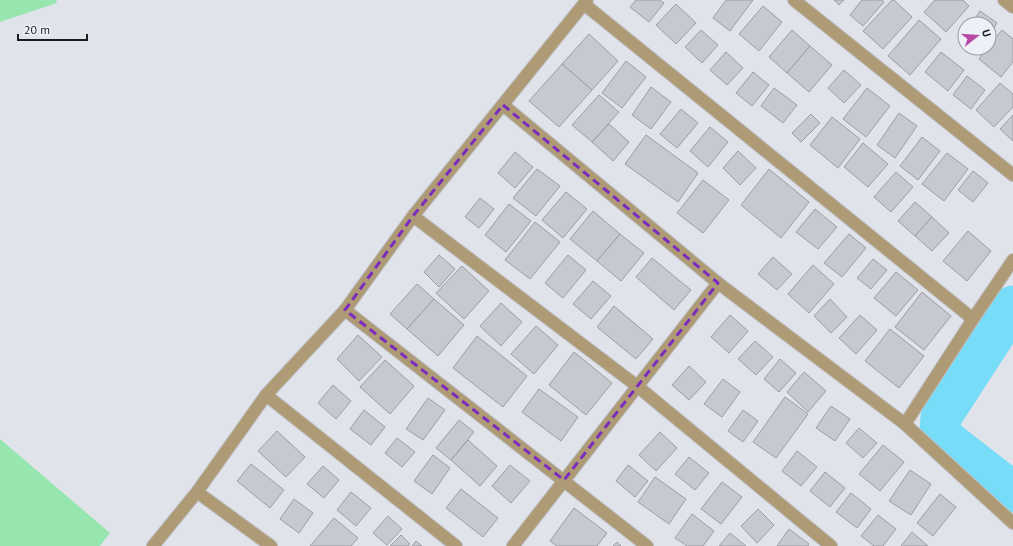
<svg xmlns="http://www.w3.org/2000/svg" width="1013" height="546" font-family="'PT Sans',sans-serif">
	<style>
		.green { fill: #97e6b0 }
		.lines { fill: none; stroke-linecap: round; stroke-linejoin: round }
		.river { stroke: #76dcf7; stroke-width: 41 }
		.building { fill: #c6c9cf; stroke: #9c9ea4 }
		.minor-casing { stroke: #bdbfc4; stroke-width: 14 }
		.minor { stroke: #ae9b75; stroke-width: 12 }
		.marked { fill: none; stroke: #7b2cbf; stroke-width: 3; stroke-dasharray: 8 5; stroke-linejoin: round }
	</style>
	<rect width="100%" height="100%" fill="#e0e3e9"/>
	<g class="green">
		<path d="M0 0H56L57 3 0 22Z"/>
		<path d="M0 439 110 533 100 546H0Z"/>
	</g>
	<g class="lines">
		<path class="river" d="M1013 306 941 417 940 432 946 440 1013 492"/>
	</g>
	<g class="building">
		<path d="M636 0H660L664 3 649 22 630 7Z"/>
		<path d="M726 0H753L730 31 713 18Z"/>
		<path d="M834 0H844L839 5Z"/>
		<path d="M862 0H882L884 2 863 26 850 15Z"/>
		<path d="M892 0H894L912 17 883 49 863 31Z"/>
		<path d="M935 0H963L969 6 946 32 924 12Z"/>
		<path d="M676 4 696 23 676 44 656 25Z"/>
		<path d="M763 6 782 22 759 51 739 34Z"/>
		<path d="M980 11 997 23 989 35V24H971Z"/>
		<path d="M919 20 941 39 910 75 888 56Z"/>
		<path d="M701 30 718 45 702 63 685 47Z"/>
		<path d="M792 30 810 46 787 73 769 57Z"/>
		<path d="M1002 30 1013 39V62L1001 77 979 59 987 48H989V46Z"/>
		<path d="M589 34 618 61 592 90 562 64Z"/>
		<path d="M810 46 832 65 809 92 787 73Z"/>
		<path d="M726 52 743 68 727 85 710 70Z"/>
		<path d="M941 52 964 70 948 91 925 72Z"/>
		<path d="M626 61 646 77 622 108 602 93Z"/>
		<path d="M562 64 592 90 559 127 529 101Z"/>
		<path d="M844 70 861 85 844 103 828 88Z"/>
		<path d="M753 72 769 85 752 106 736 93Z"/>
		<path d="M967 76 985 90 971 109 953 95Z"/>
		<path d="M1000 83 1013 94V107L994 127 976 110Z"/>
		<path d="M651 87 671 102 651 129 632 115Z"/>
		<path d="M774 88 797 105 783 123 761 106Z"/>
		<path d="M867 88 890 106 866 137 843 119Z"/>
		<path d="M599 95 619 112 592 142 572 125Z"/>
		<path d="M681 109 698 123 677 148 660 134Z"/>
		<path d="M899 113 917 126 895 158 877 145Z"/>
		<path d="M811 114 820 123 801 142 792 133Z"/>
		<path d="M1013 115V141L1000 129Z"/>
		<path d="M832 117 860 139 838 168 810 145Z"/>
		<path d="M609 124 629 142 613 161 592 142Z"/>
		<path d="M710 127 728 142 708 167 690 151Z"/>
		<path d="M646 135 698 173 678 202 625 164Z"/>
		<path d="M922 137 940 151 918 180 900 166Z"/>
		<path d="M863 143 888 164 868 187 844 167Z"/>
		<path d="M738 151 756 168 740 185 723 168Z"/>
		<path d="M515 152 533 167 515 188 498 173Z"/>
		<path d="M947 153 968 169 944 201 922 184Z"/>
		<path d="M537 169 560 186 536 216 513 198Z"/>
		<path d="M769 169 809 202 781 238 741 205Z"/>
		<path d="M973 171 988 183 973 202 958 190Z"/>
		<path d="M896 172 913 187 891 212 874 197Z"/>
		<path d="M703 180 729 200 703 233 677 213Z"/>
		<path d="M566 192 587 209 563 238 542 220Z"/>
		<path d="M480 198 494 209 479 228 465 217Z"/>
		<path d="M915 202 932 217 915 236 898 221Z"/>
		<path d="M509 204 531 221 506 252 485 235Z"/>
		<path d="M815 209 837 227 818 249 796 232Z"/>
		<path d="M593 211 620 234 597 261 570 239Z"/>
		<path d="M932 217 949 233 932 251 915 236Z"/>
		<path d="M535 222 560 242 530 279 505 260Z"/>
		<path d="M968 231 991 251 967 281 943 261Z"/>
		<path d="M620 234 644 253 621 281 597 261Z"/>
		<path d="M849 234 866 248 842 277 824 263Z"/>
		<path d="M439 255 455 269 439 287 424 272Z"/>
		<path d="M568 255 586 270 563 298 545 283Z"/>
		<path d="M773 257 792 274 777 290 758 274Z"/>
		<path d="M652 258 691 290 674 310 636 277Z"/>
		<path d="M873 259 887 270 871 289 857 278Z"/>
		<path d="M813 265 834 284 809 313 788 294Z"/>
		<path d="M462 266 489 291 464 319 436 293Z"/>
		<path d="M896 272 918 290 896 316 874 298Z"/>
		<path d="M593 281 611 296 591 319 573 304Z"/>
		<path d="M417 284 434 299 407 329 390 314Z"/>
		<path d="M922 292 951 316 924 350 895 327Z"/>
		<path d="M434 299 464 325 438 356 407 329Z"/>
		<path d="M830 299 847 317 831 333 814 316Z"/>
		<path d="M501 303 522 322 501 346 480 326Z"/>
		<path d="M614 306 653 339 636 359 597 327Z"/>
		<path d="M730 315 748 331 729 353 711 337Z"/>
		<path d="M860 315 877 330 856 354 839 338Z"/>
		<path d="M536 326 558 345 534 374 511 354Z"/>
		<path d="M890 329 924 356 899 388 865 361Z"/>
		<path d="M358 335 382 357 359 381 337 359Z"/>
		<path d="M477 336 527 376 503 407 453 368Z"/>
		<path d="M755 341 773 357 756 375 738 359Z"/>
		<path d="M574 352 612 383 586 415 549 385Z"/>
		<path d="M780 359 796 373 779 392 764 379Z"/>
		<path d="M385 360 414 386 390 414 360 387Z"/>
		<path d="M689 366 706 382 689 400 672 385Z"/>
		<path d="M804 372 826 391 808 412 787 392Z"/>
		<path d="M723 379 740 392 722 417 704 404Z"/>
		<path d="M333 385 351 401 336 419 318 403Z"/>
		<path d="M539 389 578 417 561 441 522 412Z"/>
		<path d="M785 397 808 414 776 458 753 442Z"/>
		<path d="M428 398 445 410 423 440 406 429Z"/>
		<path d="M831 406 850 419 835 441 816 428Z"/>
		<path d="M364 410 385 427 371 445 350 429Z"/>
		<path d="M743 410 758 421 743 442 728 431Z"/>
		<path d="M459 420 474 432 451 460 436 448Z"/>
		<path d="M859 428 877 443 863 458 846 443Z"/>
		<path d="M277 431 305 457 286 477 258 451Z"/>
		<path d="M660 432 677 448 656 471 639 455Z"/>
		<path d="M397 438 415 452 402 467 385 453Z"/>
		<path d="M468 440 497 466 480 486 451 460Z"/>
		<path d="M883 445 904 462 880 491 859 474Z"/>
		<path d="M797 451 817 467 801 486 782 471Z"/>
		<path d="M433 455 450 468 432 494 414 481Z"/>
		<path d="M689 457 709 473 695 490 675 474Z"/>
		<path d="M251 464 284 490 270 508 237 481Z"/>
		<path d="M510 465 530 481 511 503 492 486Z"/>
		<path d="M628 465 648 481 635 497 616 481Z"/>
		<path d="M323 466 339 480 324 498 307 484Z"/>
		<path d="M910 470 931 484 911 515 889 501Z"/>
		<path d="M825 472 845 488 830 507 810 491Z"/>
		<path d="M655 477 686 499 669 524 638 502Z"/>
		<path d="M722 482 742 497 721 524 701 509Z"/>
		<path d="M461 489 498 518 483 537 446 508Z"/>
		<path d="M351 492 371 508 356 526 337 510Z"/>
		<path d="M851 493 871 509 857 528 836 512Z"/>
		<path d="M940 494 956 507 933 536 917 523Z"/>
		<path d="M294 499 313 513 299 533 280 519Z"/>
		<path d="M574 508 607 533 597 546H557L550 541Z"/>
		<path d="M758 509 774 525 757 543 741 526Z"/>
		<path d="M692 514 714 531 703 546H687L675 538Z"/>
		<path d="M878 515 896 529 883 546H874L861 536Z"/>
		<path d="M388 516 402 529 387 545 373 533Z"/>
		<path d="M334 518 358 538 351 546H310Z"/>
		<path d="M789 529 809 544 808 546H777Z"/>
		<path d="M912 532 928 546H901Z"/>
		<path d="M730 533 746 546H719Z"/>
		<path d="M401 535 410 544 408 546H390Z"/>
		<path d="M416 541 422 546H412Z"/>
		<path d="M617 542 621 546H613Z"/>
	</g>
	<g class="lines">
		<g class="minor-casing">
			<g id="minor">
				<path d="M794 0 1013 175"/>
				<path d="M1004 0 1013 7"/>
				<path d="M584 4 973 319"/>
				<path d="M503 105 718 283 905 424 1013 523"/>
				<path d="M413 216 637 386 831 546"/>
				<path d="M345 310 647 546"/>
				<path d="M266 395 456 546"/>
				<path d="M905 424 973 319 1013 260"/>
				<path d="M197 492 271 546"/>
				<path d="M153 546 197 492 266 395 345 310 413 216 587 0"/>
				<path d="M513 546 718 283"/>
			</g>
		</g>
		<use href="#minor" class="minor"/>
	</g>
	<path class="marked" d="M503 105 718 283 564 480 345 310 413 216Z"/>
	<g transform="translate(977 36) rotate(73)"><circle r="19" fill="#edf0f6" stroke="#999ba0"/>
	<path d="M0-3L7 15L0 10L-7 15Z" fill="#b849a7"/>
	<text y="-6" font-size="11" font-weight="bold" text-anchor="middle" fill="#1b1c1e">U</text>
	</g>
	<path d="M18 34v6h69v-6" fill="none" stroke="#1b1c1e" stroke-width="2"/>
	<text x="24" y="34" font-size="12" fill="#1b1c1e" stroke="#edf0f6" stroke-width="3" paint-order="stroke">20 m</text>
</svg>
